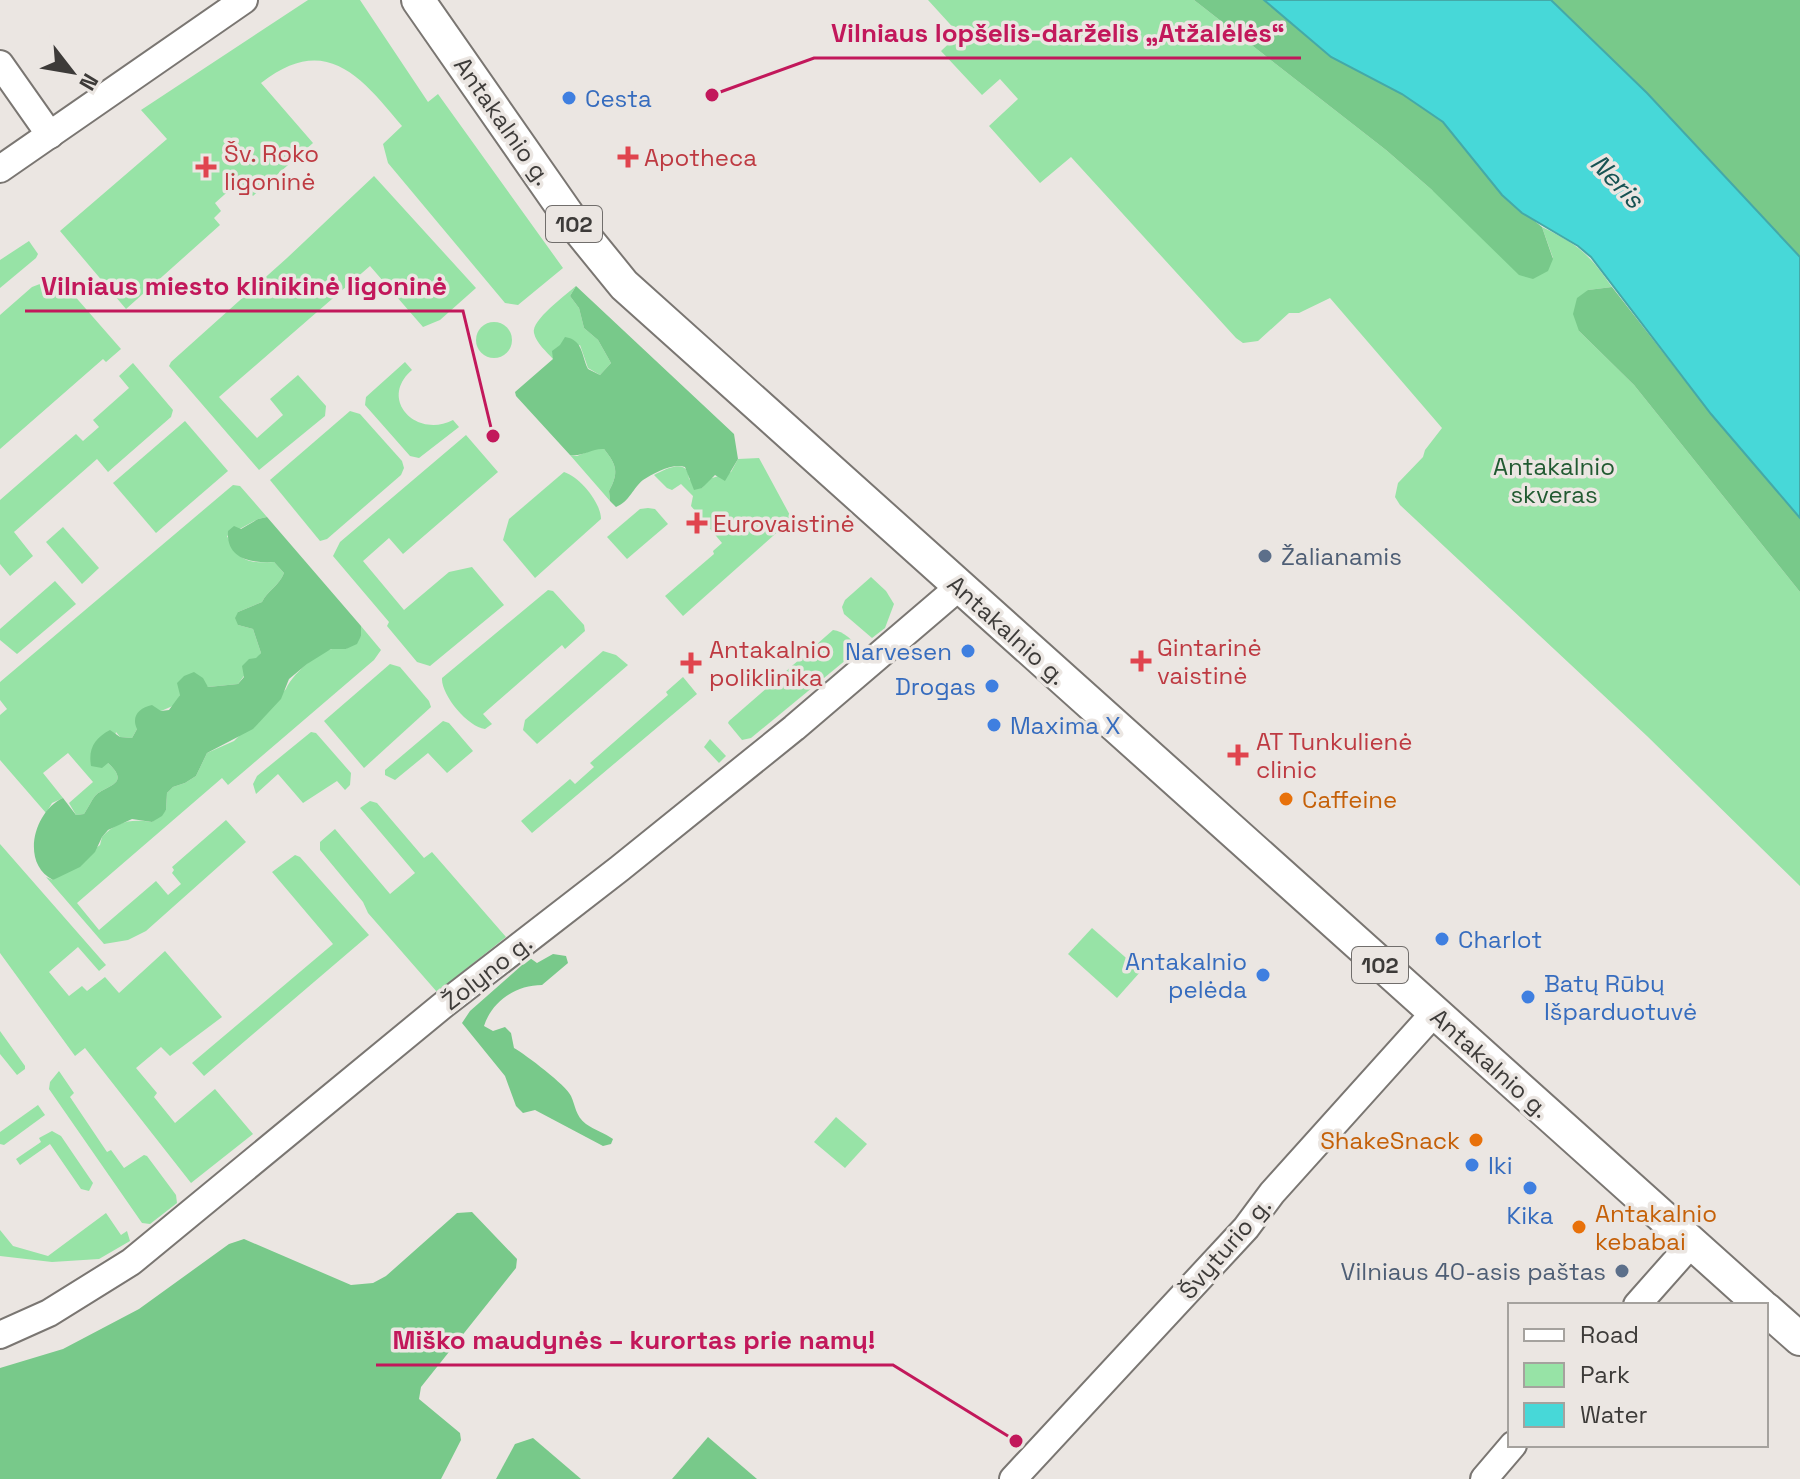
<svg xmlns="http://www.w3.org/2000/svg" width="1800" height="1479" font-family="'Space Grotesk',sans-serif">
	<style>
		.green { fill: #97e3a6 }
		.forest { fill: #78c98a }
		.water { fill: #47d8d8; stroke: #44a9a8; stroke-width: 2 }
		.lines { fill: none; stroke-linecap: round; stroke-linejoin: round }
		.minor-casing { stroke: #7a7672; stroke-width: 30 }
		.major-casing { stroke: #7a7672; stroke-width: 36 }
		.minor { stroke: #fff; stroke-width: 26 }
		.major { stroke: #fff; stroke-width: 32 }
		.shop-dot { fill: #3f7fe0; stroke: #ebe6e2; stroke-width: 3 }
		.health-dot { fill: #e0444e; stroke: #ebe6e2; stroke-width: 3 }
		.service-dot { fill: #5c6f8a; stroke: #ebe6e2; stroke-width: 3 }
		.food-dot { fill: #e8710a; stroke: #ebe6e2; stroke-width: 3 }
		.labels { text-anchor: middle; dominant-baseline: central; stroke-width: 7; stroke-linejoin: round; paint-order: stroke }
		.shield { fill: #ebe6e2; stroke: #716e6c; stroke-width: 2 }
		.shield-label { font-size: 22px; font-weight: bold; fill: #3d3b39 }
		.shop-label { font-size: 24px; fill: #366cbe; stroke: #ebe6e2; text-anchor: start }
		.street-label { font-size: 24px; fill: #3d3b39; stroke: #ebe6e2 }
		.health-label { font-size: 24px; fill: #be3a42; stroke: #ebe6e2; text-anchor: start }
		.park-label { font-size: 24px; fill: #215a31; stroke: #ebe6e2 }
		.service-label { font-size: 24px; fill: #4e5e75; stroke: #ebe6e2; text-anchor: start }
		.food-label { font-size: 24px; fill: #c56008; stroke: #ebe6e2; text-anchor: start }
		.water-label { font-size: 26px; font-style: italic; fill: #165353; stroke: #ebe6e2 }
		.leader { fill: none; stroke: #c2185b; stroke-width: 3 }
		.callout-dot { fill: #c2185b; stroke: #ebe6e2; stroke-width: 3 }
		.callout-label { font-size: 26px; text-anchor: middle; font-weight: bold; fill: #c2185b; stroke: #ebe6e2; stroke-width: 7; stroke-linejoin: round; paint-order: stroke }
	</style>
	<rect width="100%" height="100%" fill="#ebe6e2"/>
	<g class="green">
		<path d="M308 0H360L428 102 438 94 563 268 518 305 505 303 388 163 383 144 402 126C361 77 326 32 261 83L313 143 253 196 247 189 240 194 233 187 215 203 221 211 214 218 220 225 126 309 60 231 167 139 141 110Z"/>
		<path d="M928 0H1194L1386 150 1432 190 1553 258 1542 227C1579 245 1589 254 1612 287L1588 290 1579 331 1634 385 1800 592V886L1647 736 1400 505 1395 497 1398 483 1423 457 1425 450 1442 428 1330 298 1299 313H1289L1258 341 1243 343 1236 338 1071 157 1040 183 989 126 1018 99 1000 79 982 95 941 51 959 34Z"/>
		<path d="M374 176 476 288 440 320 423 327 370 266 219 397 257 438 283 415 270 399 298 375 326 406 325 416 259 470 169 366 171 362 287 258Z"/>
		<path d="M29 241 38 254 36 258 0 288V260Z"/>
		<path d="M58 277 121 349 106 362 103 359 0 449V315L32 287Z"/>
		<path d="M576 286 570 296 579 308 584 328 598 340 611 363 600 375 588 368 580 345 553 359C547 352 536 343 534 333 531 320 566 295 576 286Z"/>
		<circle cx="494" cy="340" r="18"/>
		<path d="M405 362 412 370C378 399 416 439 453 420L459 427 419 458 410 456 365 405 366 397Z"/>
		<path d="M133 363 173 410 171 417 108 472 97 459 14 532 33 556 10 576 0 564V500L76 434 83 441 99 427 93 420 129 388 119 376Z"/>
		<path d="M350 411 360 414 402 461 404 468 401 475 327 539 320 541 270 480Z"/>
		<path d="M185 421 228 471 156 533 113 483Z"/>
		<path d="M466 435 498 472 403 554 389 538 363 561 404 610 449 572 472 567 504 605 430 666 417 662 387 626 389 622 333 556 340 542Z"/>
		<path d="M597 448 604 449C617 465 619 473 609 491L610 501 570 455 577 456Z"/>
		<path d="M759 458 792 519 683 616 665 596 714 554 713 551 722 543 691 506 693 496 681 484 672 490 667 488 654 475C666 469 688 457 689 479L702 488 709 479 731 472 738 459Z"/>
		<path d="M564 472C580 477 601 503 601 519L535 578 503 540 509 519Z"/>
		<path d="M233 485 240 486 267 517 258 519 227 536C240 562 246 563 274 562L284 573C279 586 268 590 262 602L238 612V625L253 629 261 653 238 684 208 687 204 683 180 695 175 705 161 711 137 729 132 738 120 737 116 732 108 763C132 785 105 785 95 796 91 801 88 808 84 814L76 815 69 803 93 782 68 753 43 773 63 798 52 803 46 813 0 760V715L7 709 0 700V682Z"/>
		<path d="M648 508 655 509 668 524 627 559 607 537 640 509Z"/>
		<path d="M63 527 99 568 82 584 46 542Z"/>
		<path d="M871 577 886 591 894 604 885 628 872 638 844 614 842 607 845 600Z"/>
		<path d="M55 581 76 604 17 654 0 640V629Z"/>
		<path d="M548 590 553 591 584 625 585 631 565 649 562 645 483 714 492 724 485 729C468 727 441 695 442 678Z"/>
		<path d="M361 626 381 650 374 660 228 785 222 778 77 903 99 930 156 881 168 895 181 884 172 873 174 870 172 867 226 820 246 842 146 931 128 940 104 944 46 877 53 880 100 845 102 837C117 821 131 819 152 822L166 810 167 793 173 787 185 783 196 776 207 753 234 741 286 689C291 676 317 652 332 649 336 648 341 649 346 649L361 636Z"/>
		<path d="M833 630C843 631 855 641 858 650L751 738 742 740 728 723 729 721Z"/>
		<path d="M603 651 616 655 628 665 537 744 523 730 525 720Z"/>
		<path d="M390 664 400 667 429 701 431 707 364 768 324 721Z"/>
		<path d="M683 677 697 694 532 833 521 821 570 779 575 784 594 767 590 763 668 695 666 692Z"/>
		<path d="M443 721 449 723 473 751 447 773 428 753 395 780 385 775V770Z"/>
		<path d="M311 732 316 733 351 773 350 785 345 790 337 781 303 803 278 774 256 794 253 784 257 776Z"/>
		<path d="M710 739 726 756 719 763 704 747Z"/>
		<path d="M370 801 377 803 424 858 432 852 506 937 437 992 368 913 363 902 320 850V842L335 829 390 894 415 873 360 808Z"/>
		<path d="M0 844 106 965 99 971 78 947 49 972 69 996 82 986 87 991 105 977 119 993 165 951 222 1017 170 1056 161 1047 136 1068 157 1093 154 1097 175 1123 215 1089 253 1134 191 1183 85 1048 75 1056 0 953Z"/>
		<path d="M295 855 300 857 369 935 204 1076 192 1063 333 944 272 872Z"/>
		<path d="M1092 928 1141 971 1117 998 1068 954Z"/>
		<path d="M0 1031 25 1066V1069L17 1075 0 1054Z"/>
		<path d="M59 1071 74 1093 70 1097 107 1152 111 1150 124 1168 144 1155 147 1156 176 1195 177 1203 150 1224 142 1223 49 1089 50 1082Z"/>
		<path d="M38 1105 45 1115 4 1145 0 1144V1132Z"/>
		<path d="M836 1117 867 1144 845 1168 814 1142Z"/>
		<path d="M52 1131 61 1136 93 1183 89 1191 81 1189 50 1144 20 1165 16 1159 41 1142 39 1138Z"/>
		<path d="M106 1213 121 1235 127 1231 130 1241 99 1259 52 1262 0 1256V1230L13 1246 48 1256Z"/>
	</g>
	<g class="forest">
		<path d="M1194 0H1264L1331 57 1402 94 1443 122 1502 195 1542 227 1553 259 1548 271 1533 279 1519 275 1432 190 1386 150Z"/>
		<path d="M1551 0H1800V257L1647 93Z"/>
		<path d="M576 286 734 434 738 459 725 481 715 475 702 488 694 490 685 467C673 463 654 473 643 480 633 488 630 501 616 507L610 501 609 491C619 473 617 465 604 449 592 448 583 457 570 455L516 396 515 392 553 359 552 351 560 345 565 337C583 340 581 354 588 369L600 375 611 363 598 340 584 328 579 308 570 296Z"/>
		<path d="M1612 287 1711 414 1800 518V592L1634 385 1579 331 1573 314 1577 298 1588 290Z"/>
		<path d="M267 517 361 626V636L357 644 346 649H331L307 664 289 679 281 699 253 729 207 753 196 776 185 783 173 787 167 793 166 810 162 816 152 822 132 819 108 830 102 837 95 852 80 867 53 880C20 863 34 811 63 798L76 815 84 814C88 808 91 801 95 796 105 785 132 785 108 763L102 768 91 766C88 748 95 738 110 730L120 737 132 738 137 729C131 716 139 708 152 705L161 711 169 710 180 695 177 683 184 676 194 672 203 678 208 687 238 684 244 677 242 666 249 659 256 658 261 653 253 629 238 625 235 618 238 612 262 602C268 590 279 586 284 573L274 562C252 563 226 560 228 531L234 526 241 529 258 519Z"/>
		<path d="M553 954 566 956 568 963 542 985C516 985 492 1001 484 1026L493 1031 505 1027 511 1033 514 1048C526 1055 566 1085 571 1096 576 1107 575 1115 586 1124 594 1130 605 1133 613 1139L611 1144 603 1146 535 1110 523 1113 516 1106 505 1076 462 1023 470 1011 530 958 537 963Z"/>
		<path d="M472 1212 517 1259 516 1268 421 1387 419 1399 460 1433 461 1440 441 1479H0V1368L63 1349 139 1309 229 1244 244 1239 351 1285 373 1283 386 1276 457 1213Z"/>
		<path d="M708 1437 757 1479H672Z"/>
		<path d="M533 1438 581 1479H496L515 1444Z"/>
	</g>
	<path class="water" d="M1264 0H1551L1647 93 1800 257V518L1711 414 1591 257 1578 246 1522 213 1502 195 1443 122 1402 94 1331 57Z"/>
	<g class="lines">
		<g class="minor-casing">
			<g id="minor">
				<path d="M0 64 50 135"/>
				<path d="M0 169 244 0"/>
				<path d="M1637 1305 1691 1244"/>
				<path d="M0 1335 49 1313 131 1262 442 1006 619 869 794 728 959 587"/>
				<path d="M1013 1479 1246 1228 1272 1193 1434 1013"/>
				<path d="M1484 1479 1513 1445"/>
			</g>
		</g>
		<g class="major-casing">
			<g id="major">
				<path d="M418 0 572 221 624 285 1761 1305"/>
				<path d="M1766 1309 1800 1339"/>
			</g>
		</g>
		<use href="#minor" class="minor"/>
		<use href="#major" class="major"/>
	</g>
	<g class="shop-dot">
		<circle cx="569" cy="98" r="8"/>
		<circle cx="968" cy="651" r="8"/>
		<circle cx="992" cy="686" r="8"/>
		<circle cx="994" cy="725" r="8"/>
		<circle cx="1442" cy="939" r="8"/>
		<circle cx="1263" cy="975" r="8"/>
		<circle cx="1528" cy="997" r="8"/>
		<circle cx="1472" cy="1165" r="8"/>
		<circle cx="1530" cy="1188" r="8"/>
	</g>
	<g class="health-dot">
		<path d="M624 145h8v8h8v8h-8v8h-8v-8h-8v-8h8z"/>
		<path d="M202 155h8v8h8v8h-8v8h-8v-8h-8v-8h8z"/>
		<path d="M693 511h8v8h8v8h-8v8h-8v-8h-8v-8h8z"/>
		<path d="M1137 649h8v8h8v8h-8v8h-8v-8h-8v-8h8z"/>
		<path d="M687 651h8v8h8v8h-8v8h-8v-8h-8v-8h8z"/>
		<path d="M1234 743h8v8h8v8h-8v8h-8v-8h-8v-8h8z"/>
	</g>
	<g class="service-dot">
		<circle cx="1265" cy="556" r="8"/>
		<circle cx="1622" cy="1271" r="8"/>
	</g>
	<g class="food-dot">
		<circle cx="1286" cy="799" r="8"/>
		<circle cx="1476" cy="1140" r="8"/>
		<circle cx="1579" cy="1227" r="8"/>
	</g>
	<g class="labels">
		<g class="shield">
			<rect x="546" y="206" width="56" height="36" rx="6"/>
			<rect x="1352" y="947" width="56" height="36" rx="6"/>
		</g>
		<g class="shield-label">
			<text x="574" y="224">102</text>
			<text x="1380" y="965">102</text>
		</g>
		<g class="shop-label">
			<text x="585" y="98">Cesta</text>
			<text x="952" y="651" text-anchor="end">Narvesen</text>
			<text x="976" y="686" text-anchor="end">Drogas</text>
			<text x="1010" y="725">Maxima X</text>
			<text x="1458" y="939">Charlot</text>
			<text x="1247" y="961" text-anchor="end">Antakalnio<tspan x="1247" dy="28">pelėda</tspan></text>
			<text x="1544" y="983">Batų Rūbų<tspan x="1544" dy="28">Išparduotuvė</tspan></text>
			<text x="1488" y="1165">Iki</text>
			<text x="1530" y="1215" text-anchor="middle">Kika</text>
		</g>
		<g class="street-label">
			<text transform="translate(503 121) rotate(55)">Antakalnio g.</text>
			<text transform="translate(1007 630) rotate(42)">Antakalnio g.</text>
			<text transform="translate(487 972) rotate(-38)">Žolyno g.</text>
			<text transform="translate(1490 1063) rotate(42)">Antakalnio g.</text>
			<text transform="translate(1225 1248) rotate(-49)">Švyturio g.</text>
		</g>
		<g class="health-label">
			<text x="224" y="153">Šv. Roko<tspan x="224" dy="28">ligoninė</tspan></text>
			<text x="644" y="157">Apotheca</text>
			<text x="713" y="523">Eurovaistinė</text>
			<text x="1157" y="647">Gintarinė<tspan x="1157" dy="28">vaistinė</tspan></text>
			<text x="709" y="649">Antakalnio<tspan x="709" dy="28">poliklinika</tspan></text>
			<text x="1256" y="741">AT Tunkulienė<tspan x="1256" dy="28">clinic</tspan></text>
		</g>
		<g class="park-label">
			<text x="1554" y="466">Antakalnio<tspan x="1554" dy="28">skveras</tspan></text>
		</g>
		<g class="service-label">
			<text x="1281" y="556">Žalianamis</text>
			<text x="1606" y="1271" text-anchor="end">Vilniaus 40-asis paštas</text>
		</g>
		<g class="food-label">
			<text x="1302" y="799">Caffeine</text>
			<text x="1460" y="1140" text-anchor="end">ShakeSnack</text>
			<text x="1595" y="1213">Antakalnio<tspan x="1595" dy="28">kebabai</tspan></text>
		</g>
		<g class="water-label">
			<text transform="translate(1617 181) rotate(46)">Neris</text>
		</g>
	</g>
	<path class="leader" d="M712 95L814 58H1301M493 436L463 311H25M1016 1441L893 1365H376"/>
	<g class="callout-dot">
		<circle cx="712" cy="95" r="8"/>
		<circle cx="493" cy="436" r="8"/>
		<circle cx="1016" cy="1441" r="8"/>
	</g>
	<g class="callout-label">
		<text x="1058" y="42">Vilniaus lopšelis-darželis „Atžalėlės“</text>
		<text x="244" y="295">Vilniaus miesto klinikinė ligoninė</text>
		<text x="634" y="1349">Miško maudynės – kurortas prie namų!</text>
	</g>
	<rect x="1508" y="1303" width="260" height="144" fill="#ebe6e2" stroke="#a5a29e" stroke-width="2"/>
	<rect x="1524" y="1329" width="40" height="12" fill="#ffffff" stroke="#a5a29e" stroke-width="2"/>
	<text x="1580" y="1343" font-size="24" fill="#3d3b39">Road</text>
	<rect x="1524" y="1363" width="40" height="24" fill="#97e3a6" stroke="#a5a29e" stroke-width="2"/>
	<text x="1580" y="1383" font-size="24" fill="#3d3b39">Park</text>
	<rect x="1524" y="1403" width="40" height="24" fill="#47d8d8" stroke="#a5a29e" stroke-width="2"/>
	<text x="1580" y="1423" font-size="24" fill="#3d3b39">Water</text>
	<g transform="translate(72 72) rotate(121)" stroke="#ebe6e2" stroke-width="6" paint-order="stroke">
	<path d="M0-6L14 30L0 20L-14 30Z" fill="#3d3b39"/>
	<text y="-12" font-size="22" font-weight="bold" text-anchor="middle" fill="#3d3b39">N</text>
	</g>
</svg>
